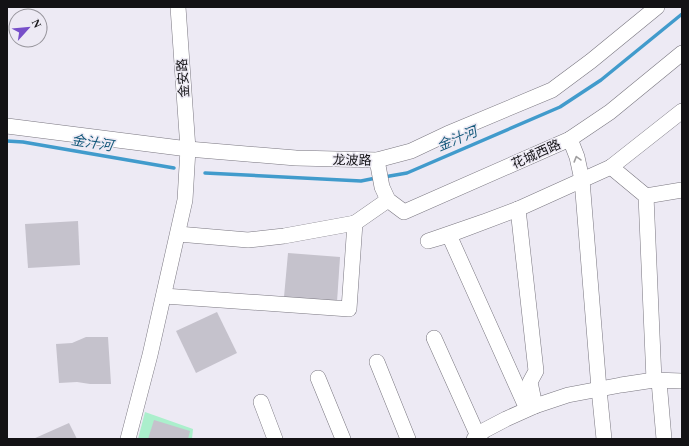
<svg xmlns="http://www.w3.org/2000/svg" width="689" height="446" font-family="'Times New Roman','Noto Sans SC',serif">
	<style>
		.green { fill: #abefcc }
		.lines { fill: none; stroke-linecap: round; stroke-linejoin: round }
		.stream { stroke: #419bcc; stroke-width: 3.5 }
		.building { fill: #c5c2cc }
		.minor-casing { stroke: #7a7780; stroke-width: 16 }
		.minor { stroke: #fff; stroke-width: 15 }
		.oneway { stroke: #a1a0a1 }
		.labels { text-anchor: middle; dominant-baseline: central; stroke-width: 3; stroke-linejoin: round; paint-order: stroke }
		.street-label { font-size: 13px; fill: #131215; stroke: #edeaf4 }
		.water-label { font-size: 14px; font-style: italic; fill: #15597b; stroke: #edeaf4 }
	</style>
	<rect width="100%" height="100%" fill="#edeaf4"/>
	<path class="green" d="M145 412 193 429 192 439H138Z"/>
	<g class="lines">
		<g class="stream">
			<path d="M7 141 23 142 174 168"/>
			<path d="M205 173 361 181 376 178"/>
			<path d="M384 177 407 173 560 107 601 80 682 14"/>
		</g>
	</g>
	<g class="building">
		<path d="M78 221 80 265 28 268 25 224Z"/>
		<path d="M288 253 340 257 337 302 284 297Z"/>
		<path d="M217 312 237 353 196 373 176 331Z"/>
		<path d="M86 337H108L111 384H90L77 382 59 383 56 344 72 343Z"/>
		<path d="M154 420 190 431 188 439H148Z"/>
		<path d="M69 423 77 439H33Z"/>
	</g>
	<g class="lines">
		<g class="minor-casing">
			<g id="minor">
				<path d="M7 126 188 149 296 158 377 160 411 151 447 134 552 90 591 61 657 7"/>
				<path d="M570 139 577 157 582 180 599 389"/>
				<path d="M377 160 382 187 388 200 404 212 570 139 610 112 682 53"/>
				<path d="M611 167 646 196 654 380"/>
				<path d="M646 196 682 190"/>
				<path d="M518 209 536 371 530 382 535 406"/>
				<path d="M483 222 428 241 449 235 518 209 611 167 682 111"/>
				<path d="M355 223 388 200"/>
				<path d="M449 235 527 409"/>
				<path d="M164 296 349 309 355 223 284 236 248 240 178 234"/>
				<path d="M434 338 478 436"/>
				<path d="M377 362 408 439"/>
				<path d="M318 378 343 439"/>
				<path d="M659 381 664 439"/>
				<path d="M599 389 604 439"/>
				<path d="M261 402 275 439"/>
				<path d="M128 439 150 355 185 200 188 149 178 7"/>
				<path d="M474 439 485 430 506 419 535 406 568 395 621 385 654 380 682 381"/>
			</g>
		</g>
		<use href="#minor" class="minor"/>
	</g>
	<defs><path id="oneway-chevron" d="M-2-3.5L2.5 0L-2 3.5" fill="none" stroke-width="1.6" stroke-linecap="round" stroke-linejoin="round"/></defs>
	<use class="oneway" href="#oneway-chevron" transform="translate(577 159) rotate(-106)"/>
	<g class="labels">
		<g class="street-label">
			<text transform="translate(183 78) rotate(-94)">金安路</text>
			<text transform="translate(536 154) rotate(-24)">花城西路</text>
			<text transform="translate(352 160) rotate(1)">龙波路</text>
		</g>
		<g class="water-label">
			<text transform="translate(457 139) rotate(-23)">金汁河</text>
			<text transform="translate(92 143) rotate(9)">金汁河</text>
		</g>
	</g>
	<rect width="689" height="446" fill="none" stroke="#131215" stroke-width="16"/>
	<g transform="translate(28 28) rotate(63)"><circle r="19" fill="#edeaf4" stroke="#96949b"/>
	<path d="M0-3L7 15L0 10L-7 15Z" fill="#774fc9"/>
	<text y="-6" font-size="11" font-weight="bold" text-anchor="middle" fill="#131215">N</text>
	</g>
</svg>
